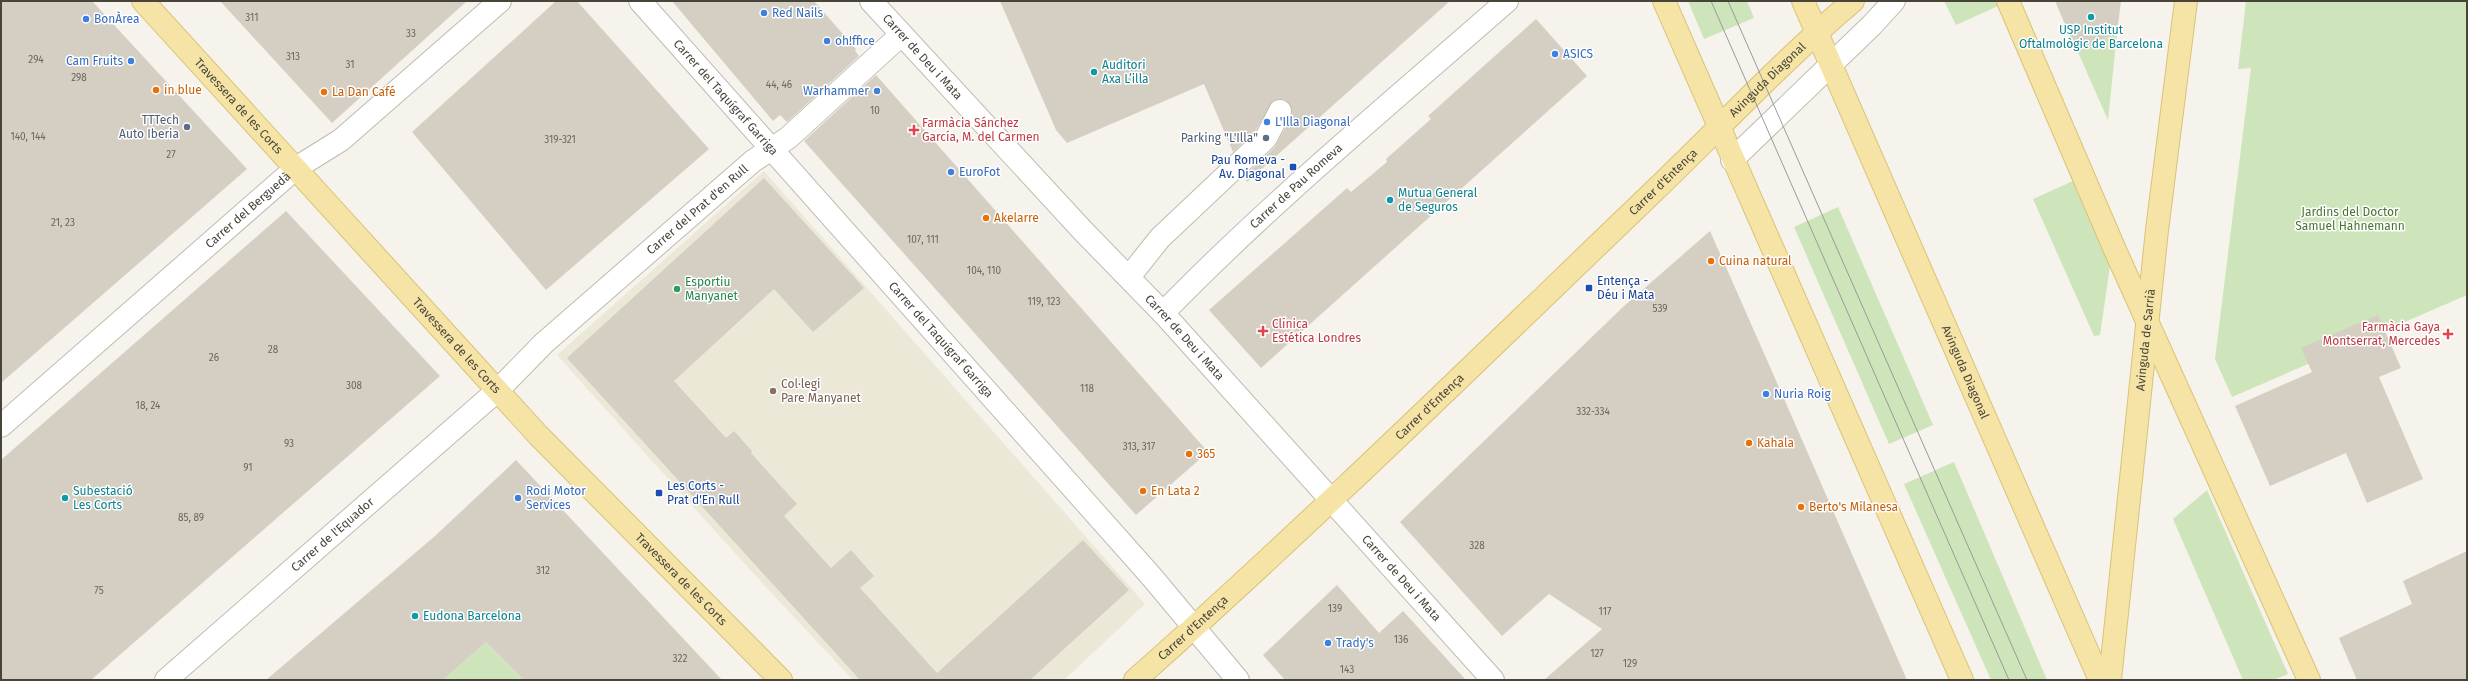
<svg xmlns="http://www.w3.org/2000/svg" width="2468" height="681" font-family="'Fira Sans',sans-serif">
	<style>
		.education { fill: #ece8d8 }
		.green { fill: #cee4ba }
		.building { fill: #d5cfc3 }
		.lines { fill: none; stroke-linecap: round; stroke-linejoin: round }
		.minor-casing { stroke: #bfbbb0; stroke-width: 24 }
		.major-casing { stroke: #d9c376; stroke-width: 24 }
		.minor { stroke: #fff; stroke-width: 22 }
		.major { stroke: #f5e4a6; stroke-width: 22 }
		.tram { stroke: #9a9a9a; stroke-width: 1 }
		.shop-dot { fill: #3f7fe0; stroke: #fff; stroke-width: 1.5 }
		.culture-dot { fill: #0f9aa8; stroke: #fff; stroke-width: 1.5 }
		.food-dot { fill: #e8710a; stroke: #fff; stroke-width: 1.5 }
		.service-dot { fill: #5c6f8a; stroke: #fff; stroke-width: 1.5 }
		.health-dot { fill: #e0444e; stroke: #fff; stroke-width: 1.5 }
		.transit-dot { fill: #1a4fb4; stroke: #fff; stroke-width: 1.5 }
		.leisure-dot { fill: #2e9e5b; stroke: #fff; stroke-width: 1.5 }
		.education-dot { fill: #8d6e63; stroke: #fff; stroke-width: 1.5 }
		.labels { text-anchor: middle; dominant-baseline: central; stroke-width: 3; stroke-linejoin: round; paint-order: stroke }
		.number-label { font-size: 10px; fill: #6c675c }
		.shop-label { font-size: 12px; fill: #366cbe; stroke: #fff; text-anchor: start }
		.culture-label { font-size: 12px; fill: #0d838f; stroke: #fff; text-anchor: start }
		.street-label { font-size: 12px; fill: #49443a; stroke: #fff }
		.food-label { font-size: 12px; fill: #c56008; stroke: #fff; text-anchor: start }
		.service-label { font-size: 12px; fill: #4e5e75; stroke: #fff; text-anchor: end }
		.health-label { font-size: 12px; fill: #be3a42; stroke: #fff; text-anchor: start }
		.transit-label { font-size: 12px; fill: #164399; stroke: #fff; text-anchor: start }
		.park-label { font-size: 12px; fill: #477533; stroke: #fff }
		.leisure-label { font-size: 12px; fill: #27864d; stroke: #fff; text-anchor: start }
		.education-label { font-size: 12px; fill: #785e54; stroke: #fff; text-anchor: start }
	</style>
	<rect width="100%" height="100%" fill="#f5f3ec"/>
	<path class="education" d="M764 171 1145 604 1064 680H853L752 572 557 355Z"/>
	<g class="green">
		<path d="M1688 1H1747L1754 18 1704 39Z"/>
		<path d="M1944 1H1996L1998 6 1956 25Z"/>
		<path d="M2246 1H2467V295L2232 397 2215 359 2251 68 2238 69Z"/>
		<path d="M2117 33 2108 120 2077 50Z"/>
		<path d="M2073 181 2110 266 2100 335 2094 336 2033 199Z"/>
		<path d="M1838 207 1933 425 1889 444 1794 227Z"/>
		<path d="M1954 462 2047 680H1991L1904 484Z"/>
		<path d="M2207 490 2288 674 2273 680H2243L2173 519Z"/>
		<path d="M486 642 524 680H443Z"/>
	</g>
	<g class="building">
		<path d="M1 1H92L247 169 1 383Z"/>
		<path d="M220 1H467L332 123Z"/>
		<path d="M556 1H577L709 149 546 290 412 132Z"/>
		<path d="M672 1H814L856 49 855 51 859 56 787 122 780 115 773 121Z"/>
		<path d="M1000 1H1450L1247 182 1244 176 1275 147 1291 117 1292 110 1286 100 1279 99 1273 101 1256 130 1233 152 1204 84 1067 143 1056 130Z"/>
		<path d="M2055 1H2121L2117 33 2076 50Z"/>
		<path d="M1536 19 1587 76 1261 368 1209 310 1347 188 1351 192 1387 162 1386 159 1431 119 1428 116Z"/>
		<path d="M876 75 1208 452 1136 515 804 141Z"/>
		<path d="M764 178 864 288 813 332 774 289 674 381 726 438 734 431 752 451 751 453 797 504 784 516 831 568 851 550 874 576 860 588 937 673 1083 540 1129 590 1030 680H860L567 358Z"/>
		<path d="M286 211 440 376 91 680H1V460Z"/>
		<path d="M1710 231 1782 394 1907 680H1544L1602 629 1549 594 1502 636 1400 522 1624 306Z"/>
		<path d="M2378 315 2401 368 2379 377 2423 479 2367 503 2346 453 2270 486 2235 406 2312 372 2301 348Z"/>
		<path d="M516 460 722 680H524L486 642 443 680H266L435 536Z"/>
		<path d="M2467 551V680H2357L2339 638 2412 604 2403 581Z"/>
		<path d="M1337 585 1379 633 1403 611 1466 680H1285L1263 655Z"/>
	</g>
	<g class="lines">
		<g class="minor-casing">
			<g id="minor">
				<path id="s1" d="M640 1 1151 576 1238 680"/>
				<path id="s2" d="M871 1 1084 232 1163 313 1493 680"/>
				<path d="M1732 160 1872 25 1894 1"/>
				<path d="M1129 277 1160 238 1266 138 1280 111"/>
				<path id="s3" d="M1163 313C1271 202 1391 103 1507 1"/>
				<path id="s4" d="M1 426 296 168 341 140 500 1"/>
				<path id="s5" d="M166 680 498 390 544 343 753 161 788 138 901 35"/>
			</g>
		</g>
		<g class="major-casing">
			<g id="major">
				<path id="s6" d="M143 1 538 435 781 680"/>
				<path d="M1664 1 1962 680"/>
				<path id="s7" d="M1803 1 2100 680"/>
				<path d="M2008 1 2115 250 2309 680"/>
				<path id="s8" d="M1135 680C1312 523 1481 357 1652 193 1719 129 1782 61 1853 1"/>
				<path id="s9" d="M2110 680 2157 230 2186 1"/>
			</g>
		</g>
		<use href="#minor" class="minor"/>
		<use href="#major" class="major"/>
		<g class="tram">
			<path d="M1711 1 2009 680"/>
			<path d="M1728 1 2027 680"/>
		</g>
	</g>
	<g class="shop-dot">
		<circle cx="764" cy="13" r="4"/>
		<circle cx="86" cy="19" r="4"/>
		<circle cx="827" cy="41" r="4"/>
		<circle cx="1555" cy="54" r="4"/>
		<circle cx="131" cy="61" r="4"/>
		<circle cx="877" cy="91" r="4"/>
		<circle cx="1267" cy="122" r="4"/>
		<circle cx="951" cy="172" r="4"/>
		<circle cx="1766" cy="394" r="4"/>
		<circle cx="518" cy="498" r="4"/>
		<circle cx="1328" cy="643" r="4"/>
	</g>
	<g class="culture-dot">
		<circle cx="2091" cy="17" r="4"/>
		<circle cx="1094" cy="72" r="4"/>
		<circle cx="1390" cy="200" r="4"/>
		<circle cx="65" cy="498" r="4"/>
		<circle cx="415" cy="616" r="4"/>
	</g>
	<g class="food-dot">
		<circle cx="156" cy="90" r="4"/>
		<circle cx="324" cy="92" r="4"/>
		<circle cx="986" cy="218" r="4"/>
		<circle cx="1711" cy="261" r="4"/>
		<circle cx="1749" cy="443" r="4"/>
		<circle cx="1189" cy="454" r="4"/>
		<circle cx="1143" cy="491" r="4"/>
		<circle cx="1801" cy="507" r="4"/>
	</g>
	<g class="service-dot">
		<circle cx="187" cy="127" r="4"/>
		<circle cx="1266" cy="138" r="4"/>
	</g>
	<g class="health-dot">
		<path d="M912 124h4v4h4v4h-4v4h-4v-4h-4v-4h4z"/>
		<path d="M1261 325h4v4h4v4h-4v4h-4v-4h-4v-4h4z"/>
		<path d="M2446 328h4v4h4v4h-4v4h-4v-4h-4v-4h4z"/>
	</g>
	<g class="transit-dot">
		<rect x="1289" y="163" width="8" height="8" rx="2"/>
		<rect x="1585" y="284" width="8" height="8" rx="2"/>
		<rect x="655" y="489" width="8" height="8" rx="2"/>
	</g>
	<circle class="leisure-dot" cx="677" cy="289" r="4"/>
	<circle class="education-dot" cx="773" cy="391" r="4"/>
	<g class="labels">
		<g class="number-label">
			<text x="252" y="18">311</text>
			<text x="411" y="34">33</text>
			<text x="293" y="57">313</text>
			<text x="36" y="60">294</text>
			<text x="350" y="65">31</text>
			<text x="79" y="78">298</text>
			<text x="779" y="85">44, 46</text>
			<text x="875" y="111">10</text>
			<text x="28" y="137">140, 144</text>
			<text x="560" y="140">319-321</text>
			<text x="171" y="155">27</text>
			<text x="63" y="223">21, 23</text>
			<text x="923" y="240">107, 111</text>
			<text x="984" y="271">104, 110</text>
			<text x="1044" y="302">119, 123</text>
			<text x="1660" y="309">539</text>
			<text x="273" y="350">28</text>
			<text x="214" y="358">26</text>
			<text x="354" y="386">308</text>
			<text x="1087" y="389">118</text>
			<text x="148" y="406">18, 24</text>
			<text x="1593" y="412">332-334</text>
			<text x="289" y="444">93</text>
			<text x="1139" y="447">313, 317</text>
			<text x="248" y="468">91</text>
			<text x="191" y="518">85, 89</text>
			<text x="1477" y="546">328</text>
			<text x="543" y="571">312</text>
			<text x="99" y="591">75</text>
			<text x="1335" y="609">139</text>
			<text x="1605" y="612">117</text>
			<text x="1401" y="640">136</text>
			<text x="1597" y="654">127</text>
			<text x="680" y="659">322</text>
			<text x="1630" y="664">129</text>
			<text x="1347" y="670">143</text>
		</g>
		<g class="shop-label">
			<text x="772" y="13">Red Nails</text>
			<text x="94" y="19">BonÀrea</text>
			<text x="835" y="41">oh!ffice</text>
			<text x="1563" y="54">ASICS</text>
			<text x="123" y="61" text-anchor="end">Cam Fruits</text>
			<text x="869" y="91" text-anchor="end">Warhammer</text>
			<text x="1275" y="122">L'Illa Diagonal</text>
			<text x="959" y="172">EuroFot</text>
			<text x="1774" y="394">Nuria Roig</text>
			<text x="526" y="491">Rodi Motor<tspan x="526" dy="14">Services</tspan></text>
			<text x="1336" y="643">Trady's</text>
		</g>
		<g class="culture-label">
			<text x="2091" y="30" text-anchor="middle">USP Institut<tspan x="2091" dy="14">Oftalmològic de Barcelona</tspan></text>
			<text x="1102" y="65">Auditori<tspan x="1102" dy="14">Axa L’illa</tspan></text>
			<text x="1398" y="193">Mutua General<tspan x="1398" dy="14">de Seguros</tspan></text>
			<text x="73" y="491">Subestació<tspan x="73" dy="14">Les Corts</tspan></text>
			<text x="423" y="616">Eudona Barcelona</text>
		</g>
		<g class="street-label">
			<text stroke="none"><textPath href="#s2" startOffset="76">Carrer de Deu i Mata</textPath></text>
			<text stroke="none"><textPath href="#s8" startOffset="872">Avinguda Diagonal</textPath></text>
			<text stroke="none"><textPath href="#s1" startOffset="129">Carrer del Taquígraf Garriga</textPath></text>
			<text stroke="none"><textPath href="#s6" startOffset="142">Travessera de les Corts</textPath></text>
			<text stroke="none"><textPath href="#s8" startOffset="726">Carrer d'Entença</textPath></text>
			<text stroke="none"><textPath href="#s3" startOffset="184">Carrer de Pau Romeva</textPath></text>
			<text stroke="none"><textPath href="#s4" startOffset="328">Carrer del Berguedà</textPath></text>
			<text stroke="none"><textPath href="#s5" startOffset="710">Carrer del Prat d'en Rull</textPath></text>
			<text stroke="none"><textPath href="#s2" startOffset="460">Carrer de Deu i Mata</textPath></text>
			<text stroke="none"><textPath href="#s1" startOffset="453">Carrer del Taquígraf Garriga</textPath></text>
			<text stroke="none"><textPath href="#s9" startOffset="342">Avinguda de Sarrià</textPath></text>
			<text stroke="none"><textPath href="#s6" startOffset="466">Travessera de les Corts</textPath></text>
			<text stroke="none"><textPath href="#s7" startOffset="405">Avinguda Diagonal</textPath></text>
			<text stroke="none"><textPath href="#s8" startOffset="402">Carrer d'Entença</textPath></text>
			<text stroke="none"><textPath href="#s5" startOffset="221">Carrer de l'Equador</textPath></text>
			<text stroke="none"><textPath href="#s2" startOffset="784">Carrer de Deu i Mata</textPath></text>
			<text stroke="none"><textPath href="#s6" startOffset="790">Travessera de les Corts</textPath></text>
			<text stroke="none"><textPath href="#s8" startOffset="78">Carrer d'Entença</textPath></text>
		</g>
		<g class="food-label">
			<text x="164" y="90">in blue</text>
			<text x="332" y="92">La Dan Café</text>
			<text x="994" y="218">Akelarre</text>
			<text x="1719" y="261">Cuina natural</text>
			<text x="1757" y="443">Kahala</text>
			<text x="1197" y="454">365</text>
			<text x="1151" y="491">En Lata 2</text>
			<text x="1809" y="507">Berto's Milanesa</text>
		</g>
		<g class="service-label">
			<text x="179" y="120">TTTech<tspan x="179" dy="14">Auto Iberia</tspan></text>
			<text x="1258" y="138">Parking "L'Illa"</text>
		</g>
		<g class="health-label">
			<text x="922" y="123">Farmàcia Sánchez<tspan x="922" dy="14">García, M. del Carmen</tspan></text>
			<text x="1272" y="324">Clínica<tspan x="1272" dy="14">Estética Londres</tspan></text>
			<text x="2440" y="327" text-anchor="end">Farmàcia Gaya<tspan x="2440" dy="14">Montserrat, Mercedes</tspan></text>
		</g>
		<g class="transit-label">
			<text x="1285" y="160" text-anchor="end">Pau Romeva -<tspan x="1285" dy="14">Av. Diagonal</tspan></text>
			<text x="1597" y="281">Entença -<tspan x="1597" dy="14">Déu i Mata</tspan></text>
			<text x="667" y="486">Les Corts -<tspan x="667" dy="14">Prat d'En Rull</tspan></text>
		</g>
		<g class="park-label">
			<text x="2350" y="212">Jardins del Doctor<tspan x="2350" dy="14">Samuel Hahnemann</tspan></text>
		</g>
		<g class="leisure-label">
			<text x="685" y="282">Esportiu<tspan x="685" dy="14">Manyanet</tspan></text>
		</g>
		<g class="education-label">
			<text x="781" y="384">Col·legi<tspan x="781" dy="14">Pare Manyanet</tspan></text>
		</g>
	</g>
	<rect width="2468" height="681" fill="none" stroke="#49443a" stroke-width="4"/>
</svg>
